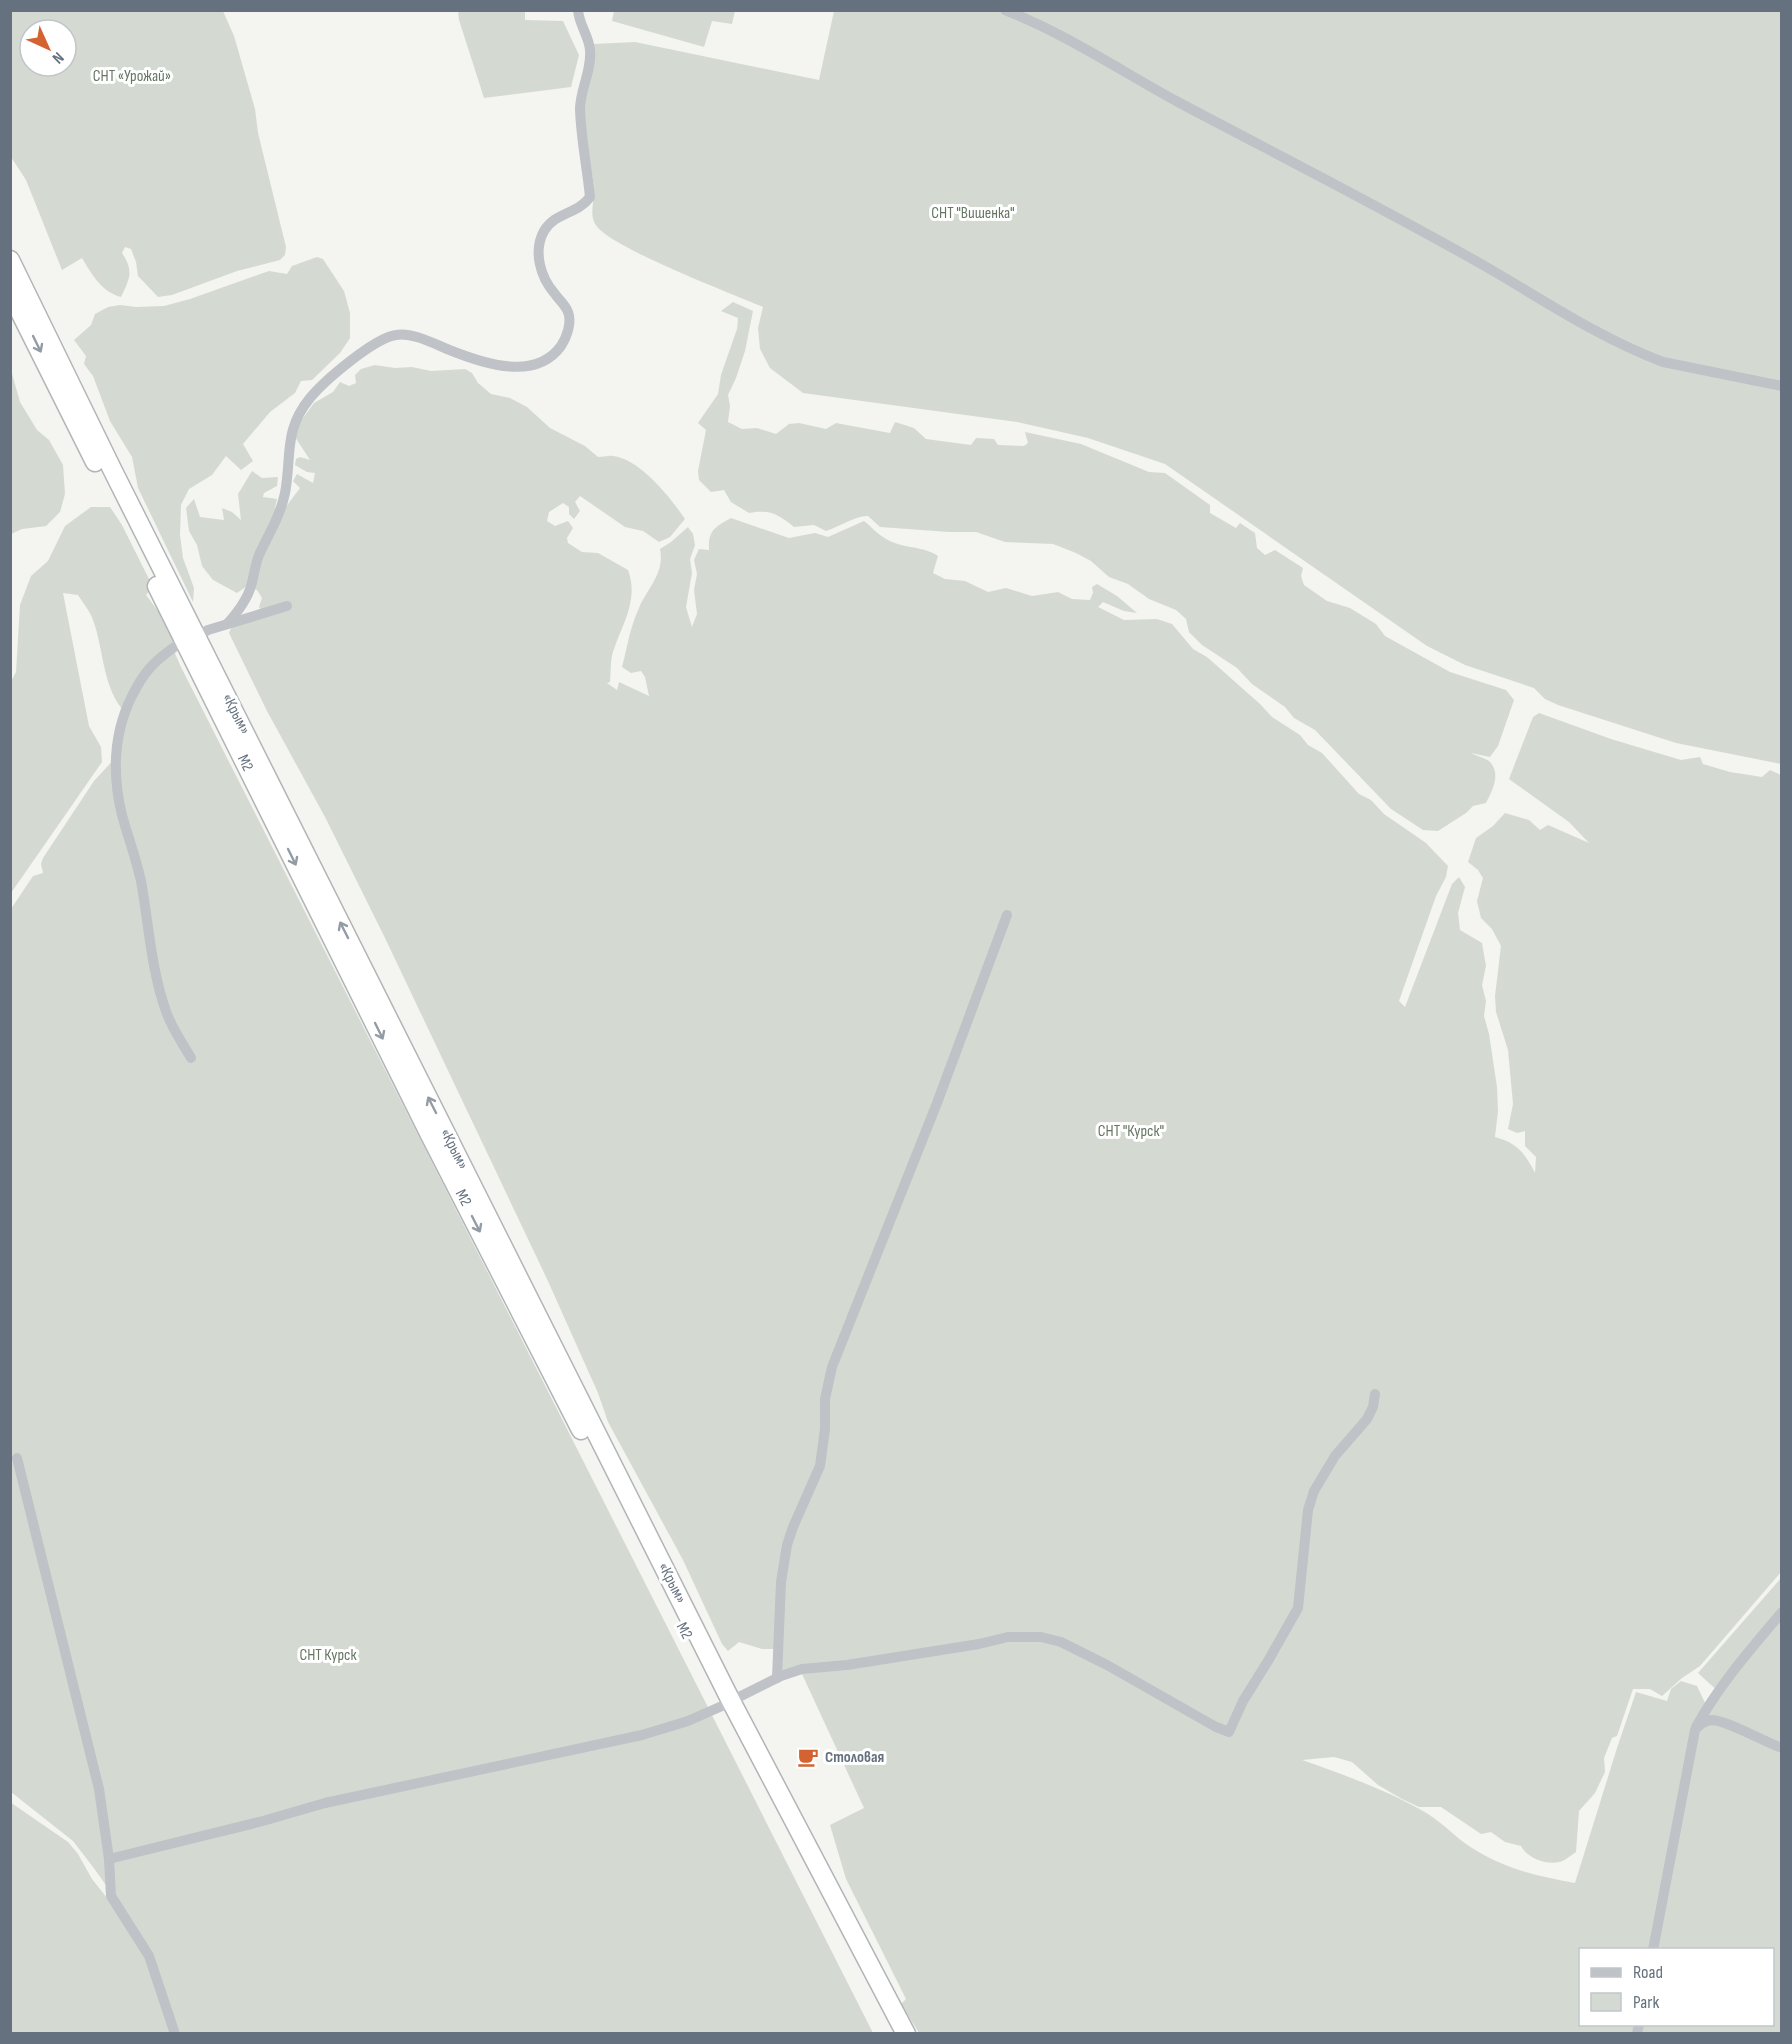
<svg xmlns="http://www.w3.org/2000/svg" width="1792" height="2044" font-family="'Sofia Sans Condensed',sans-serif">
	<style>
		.green { fill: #d4dad2; fill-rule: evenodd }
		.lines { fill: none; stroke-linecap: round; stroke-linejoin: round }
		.trunk-casing { stroke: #b2b5b8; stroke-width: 21 }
		.minor { stroke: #bfc2c6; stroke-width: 10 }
		.trunk { stroke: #fff; stroke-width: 18 }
		.oneway { stroke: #939ca5 }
		.labels { text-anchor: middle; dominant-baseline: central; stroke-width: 6; stroke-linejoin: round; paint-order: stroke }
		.park-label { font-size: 16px; fill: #667663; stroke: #fff }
		.street-label { font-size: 16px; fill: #65717f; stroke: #fff }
		.poi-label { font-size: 16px; font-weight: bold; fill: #65717f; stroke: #fff; text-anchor: start }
	</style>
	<rect width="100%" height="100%" fill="#f4f4f0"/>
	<g class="green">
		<path d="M10 11H223L234 36 255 109 258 133 286 247 285 255 280 260 237 271 172 295 158 297 138 276 136 262 131 249 125 247 122 253C134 271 130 278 121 297 102 292 92 275 82 258L62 270 26 180 11 157ZM30 30H66V66H30Z"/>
		<path d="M458 11H525V20L563 21 579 55 571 87 484 98 459 20Z"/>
		<path d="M614 11V10L735 11 732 24 712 21 704 47 612 21Z"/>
		<path d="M834 11H1781V764L1676 743 1558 705 1545 699 1534 688 1465 665 1427 646 1165 464 1088 438 1017 422 803 393 770 368 760 349 758 328 763 307C733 294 608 247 595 224 589 213 595 200 594 188 591 161 583 135 584 107 585 86 591 64 594 44L635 42 819 80Z"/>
		<path d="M317 257 323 259 344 291 350 313V338L340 353 312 380 301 381 295 393 270 412 243 444 253 461 241 470 226 456 212 475 189 489 181 505 180 535 183 558 194 588 193 602 138 488 132 457 110 421 93 376 84 364 86 356 74 340 91 325 95 314 108 307 120 305 136 307 164 306 190 299 269 271 287 274 292 266Z"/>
		<path d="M733 302 753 311 745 351 736 378 728 395 730 406 728 422 742 429 757 428 776 434 789 424 799 423 826 429 836 423 890 433 895 422 914 428 926 439 971 445 976 438 994 439 998 445 1024 446 1028 443 1025 432 1081 444 1149 472 1165 473 1210 505V513L1236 528 1240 523 1255 533 1257 548 1265 555 1275 550 1303 568 1301 576 1304 585 1327 601 1350 608 1376 624 1385 636 1450 672 1506 690 1514 700 1498 746 1490 757 1471 753C1476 756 1485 758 1489 761 1502 773 1492 791 1486 803L1473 806 1466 813 1438 831 1423 830 1391 809 1315 730 1294 718 1285 707 1252 684 1237 668 1202 645 1189 632 1186 619 1176 610 1149 599 1128 584 1109 577 1091 561 1076 553 1053 544 1005 542 976 532H949L880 527 868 516C857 515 839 527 826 531L814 525 794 527C778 514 770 509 749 513L731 502 724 490 711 492 699 480 698 471 706 430 698 423 718 394 721 375 737 329 738 318 721 311Z"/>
		<path d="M375 365 395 368 412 367 431 371 465 369 472 373 478 383 491 394 510 398 527 407 550 428 585 446 598 457C603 457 609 455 613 456 640 459 670 497 685 519L670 537 659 542 643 531 625 527 580 496 575 502 580 511 574 519 569 514V507L563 503 549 512 547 521 555 526 568 521 573 528 567 538 568 543 582 552 598 553 628 570C639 599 623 623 614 649 610 658 611 672 610 682L607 683 617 690 619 682 649 696 645 677 641 671 631 673 622 667C627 648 630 627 639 608 648 587 665 573 660 549L671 542 688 527 693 534 695 545 690 559 692 573 686 607 692 627 697 614 694 590 697 574 694 560 699 549 709 550C708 530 715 527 731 518L789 538 815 533 828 537 864 521C871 526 876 533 883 537 899 549 922 545 938 556L933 573 945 579 965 581 988 592 1006 588 1032 596 1058 592 1072 599 1090 600 1093 593 1092 587 1097 584 1117 596 1137 613 1124 611 1103 602 1098 607 1124 620 1157 619 1172 624 1193 649 1207 657 1260 704 1272 717 1300 735 1308 745 1322 753 1359 794 1371 800 1384 814 1426 843 1448 866 1446 877 1436 896 1399 1001 1405 1007 1452 884 1459 877 1465 887 1458 913 1460 930 1482 943 1486 966 1482 985 1486 1001 1484 1016 1489 1034 1497 1087 1498 1111 1495 1137C1517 1143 1525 1153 1535 1173L1536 1157 1525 1146V1131L1517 1133 1508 1129 1513 1104 1508 1050 1496 1012 1495 996 1501 946 1492 929 1481 918 1477 901 1483 878 1478 870 1468 862 1476 838 1493 826 1505 813 1529 820 1540 830 1548 825 1589 843 1569 822 1509 779 1533 717 1539 713 1611 739 1681 760 1700 757 1703 764 1730 772 1762 777 1770 770 1781 775V1572L1700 1666 1682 1678 1662 1696 1650 1689H1633L1617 1736 1612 1738 1604 1758 1605 1772 1595 1793 1579 1811 1576 1852C1571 1855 1565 1861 1559 1862 1546 1865 1527 1858 1521 1846L1505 1842 1491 1832 1481 1834 1441 1807H1419L1402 1799 1378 1785 1352 1762 1334 1757 1302 1760C1342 1774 1392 1792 1428 1814 1444 1824 1456 1838 1472 1848 1505 1869 1537 1876 1575 1883L1617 1748 1636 1692 1667 1701 1671 1689 1681 1681 1697 1686 1707 1707 1694 1726 1651 1949 1580 1950V2024L1637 2025 1636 2033H919L901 2004 906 1999 846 1879 830 1825 864 1808 802 1674 780 1671 774 1649H762L739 1642 728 1651 722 1644 683 1560 608 1422 598 1393 547 1279 385 938 325 817 267 711 229 633 235 619 262 611 259 607 262 598 257 590 247 586 237 593 213 580 202 566 197 545 189 531 186 508 194 499 200 517 224 520 222 508 232 512 241 520 238 494 252 471 262 478 278 477 277 486 264 493 263 497 277 499 275 508H285L300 488 293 481 297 474 313 483 315 473 307 472 295 465 296 459 300 457 310 460 295 437 301 421 314 403 333 392 340 382 349 386 356 383 355 375 361 369Z"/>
		<path d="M11 370 20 402 37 430 49 440 63 465 65 494 60 512 46 526 22 529 11 534Z"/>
		<path d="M91 507H110L122 525 153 587 146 595 176 635 172 644 122 709C102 683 104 650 93 620 90 611 83 603 78 595L63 593 89 726 101 747 102 762 11 893 10 683 16 672 20 605 31 576 48 561 65 526Z"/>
		<path d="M174 651 181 667 873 2033H178L165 1997 113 1895 93 1867 73 1841 11 1792V909L33 876 43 873 41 864 43 858 94 781 117 756 120 734 146 677Z"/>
		<path d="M1781 1578V2033L1641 2034 1643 2025 1772 2024V1950L1656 1949 1697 1731 1721 1694 1698 1673Z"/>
		<path d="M10 1802 68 1842 78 1854 92 1879 115 1908 150 1966 172 2033H11Z"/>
	</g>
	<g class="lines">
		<g class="trunk-casing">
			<g id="trunk">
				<path d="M10 260 112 469 731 1701 906 2034"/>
				<path d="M10 292 95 462"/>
				<path d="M157 586 430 1135 581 1430"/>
			</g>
		</g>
		<g class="minor">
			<path d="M1005 10C1066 34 1121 71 1178 102 1280 156 1383 208 1483 265 1542 299 1599 338 1663 362L1782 386"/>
			<path d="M227 624C237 613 247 600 251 586 254 576 255 565 259 555 269 533 280 517 285 493 292 456 283 431 310 398 324 381 374 338 396 335 414 332 436 345 452 351 485 364 536 381 561 346 567 337 572 322 568 312 565 304 559 300 555 294 540 277 533 251 544 231 555 212 578 214 590 197 587 167 581 139 580 109 580 90 592 70 590 50 589 36 579 25 578 10"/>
			<path d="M197 636 208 630 287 606"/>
			<path d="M184 640C172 649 159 657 149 669 142 677 137 686 132 696 113 734 112 774 122 815 128 837 136 858 141 881 149 925 151 971 167 1014 173 1030 183 1044 191 1058"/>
			<path d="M17 1458 99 1789 109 1859 263 1821 325 1803 642 1735 688 1721 722 1706"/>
			<path d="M777 1678 781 1582 787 1545 793 1527 820 1466 825 1429V1399L832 1367 937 1103 1007 915"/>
			<path d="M731 1701 781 1676 802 1669 847 1665 979 1644 1008 1637H1041L1061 1642 1107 1665 1216 1727 1229 1732 1243 1701 1268 1661 1298 1608 1308 1510 1314 1491 1335 1456 1367 1419 1373 1407 1375 1394"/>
			<path d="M1696 1727C1719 1685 1751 1649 1782 1612"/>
			<path d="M109 1859 111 1896 149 1956 175 2034"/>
			<path d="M1653 1950 1695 1730C1699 1725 1704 1721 1711 1720 1727 1720 1764 1742 1782 1748"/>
			<path d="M1637 2034 1639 2024"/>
		</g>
		<use href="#trunk" class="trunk"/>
	</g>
	<defs><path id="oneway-shaft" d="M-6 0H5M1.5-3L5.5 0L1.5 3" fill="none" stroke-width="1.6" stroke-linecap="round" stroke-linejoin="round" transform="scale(1.5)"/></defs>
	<g class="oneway">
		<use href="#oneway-shaft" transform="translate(37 344) rotate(64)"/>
		<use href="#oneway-shaft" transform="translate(292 857) rotate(64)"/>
		<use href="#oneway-shaft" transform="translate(344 930) rotate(-117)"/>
		<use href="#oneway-shaft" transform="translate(379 1031) rotate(64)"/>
		<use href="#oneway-shaft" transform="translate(432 1105) rotate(-117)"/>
		<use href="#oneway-shaft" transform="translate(476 1224) rotate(63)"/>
	</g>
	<defs>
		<g id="cafe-bare" transform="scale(1.62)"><path d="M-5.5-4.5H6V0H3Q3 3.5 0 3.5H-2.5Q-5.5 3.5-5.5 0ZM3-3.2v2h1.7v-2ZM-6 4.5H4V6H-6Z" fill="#d36331" stroke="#fff" stroke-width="2.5" paint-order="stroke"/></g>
	</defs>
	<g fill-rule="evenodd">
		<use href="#cafe-bare" x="808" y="1757"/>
	</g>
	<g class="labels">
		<g class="park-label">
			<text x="132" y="76">СНТ «Урожай»</text>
			<text x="973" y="213">СНТ "Вишенка"</text>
			<text x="1131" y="1131">СНТ "Курск"</text>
			<text x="328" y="1655">СНТ Курск</text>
		</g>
		<g class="street-label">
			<text transform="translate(236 714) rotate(63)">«Крым»</text>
			<text transform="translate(245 763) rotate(64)">М2</text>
			<text transform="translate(454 1149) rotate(63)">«Крым»</text>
			<text transform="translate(463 1198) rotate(63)">М2</text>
			<text transform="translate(672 1583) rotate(63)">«Крым»</text>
			<text transform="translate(684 1631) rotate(63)">М2</text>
		</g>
		<g class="poi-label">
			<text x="825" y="1757">Столовая</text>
		</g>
	</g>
	<rect width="1792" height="2044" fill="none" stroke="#65717f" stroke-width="24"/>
	<rect x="1579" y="1948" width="195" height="78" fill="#ffffff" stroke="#c1c6cc" stroke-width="1.5"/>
	<rect x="1591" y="1968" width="30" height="9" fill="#bfc2c6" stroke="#c1c6cc" stroke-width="1.5"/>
	<text x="1633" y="1978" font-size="18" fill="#65717f">Road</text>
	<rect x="1591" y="1993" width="30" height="18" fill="#d4dad2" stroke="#c1c6cc" stroke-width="1.5"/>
	<text x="1633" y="2008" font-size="18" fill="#65717f">Park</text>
	<g transform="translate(48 48) rotate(135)"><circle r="28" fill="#ffffff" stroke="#c1c6cc" stroke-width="1.5"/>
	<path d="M0-4.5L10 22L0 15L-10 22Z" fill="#d36331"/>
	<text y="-9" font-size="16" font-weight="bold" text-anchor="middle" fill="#65717f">N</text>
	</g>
</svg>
